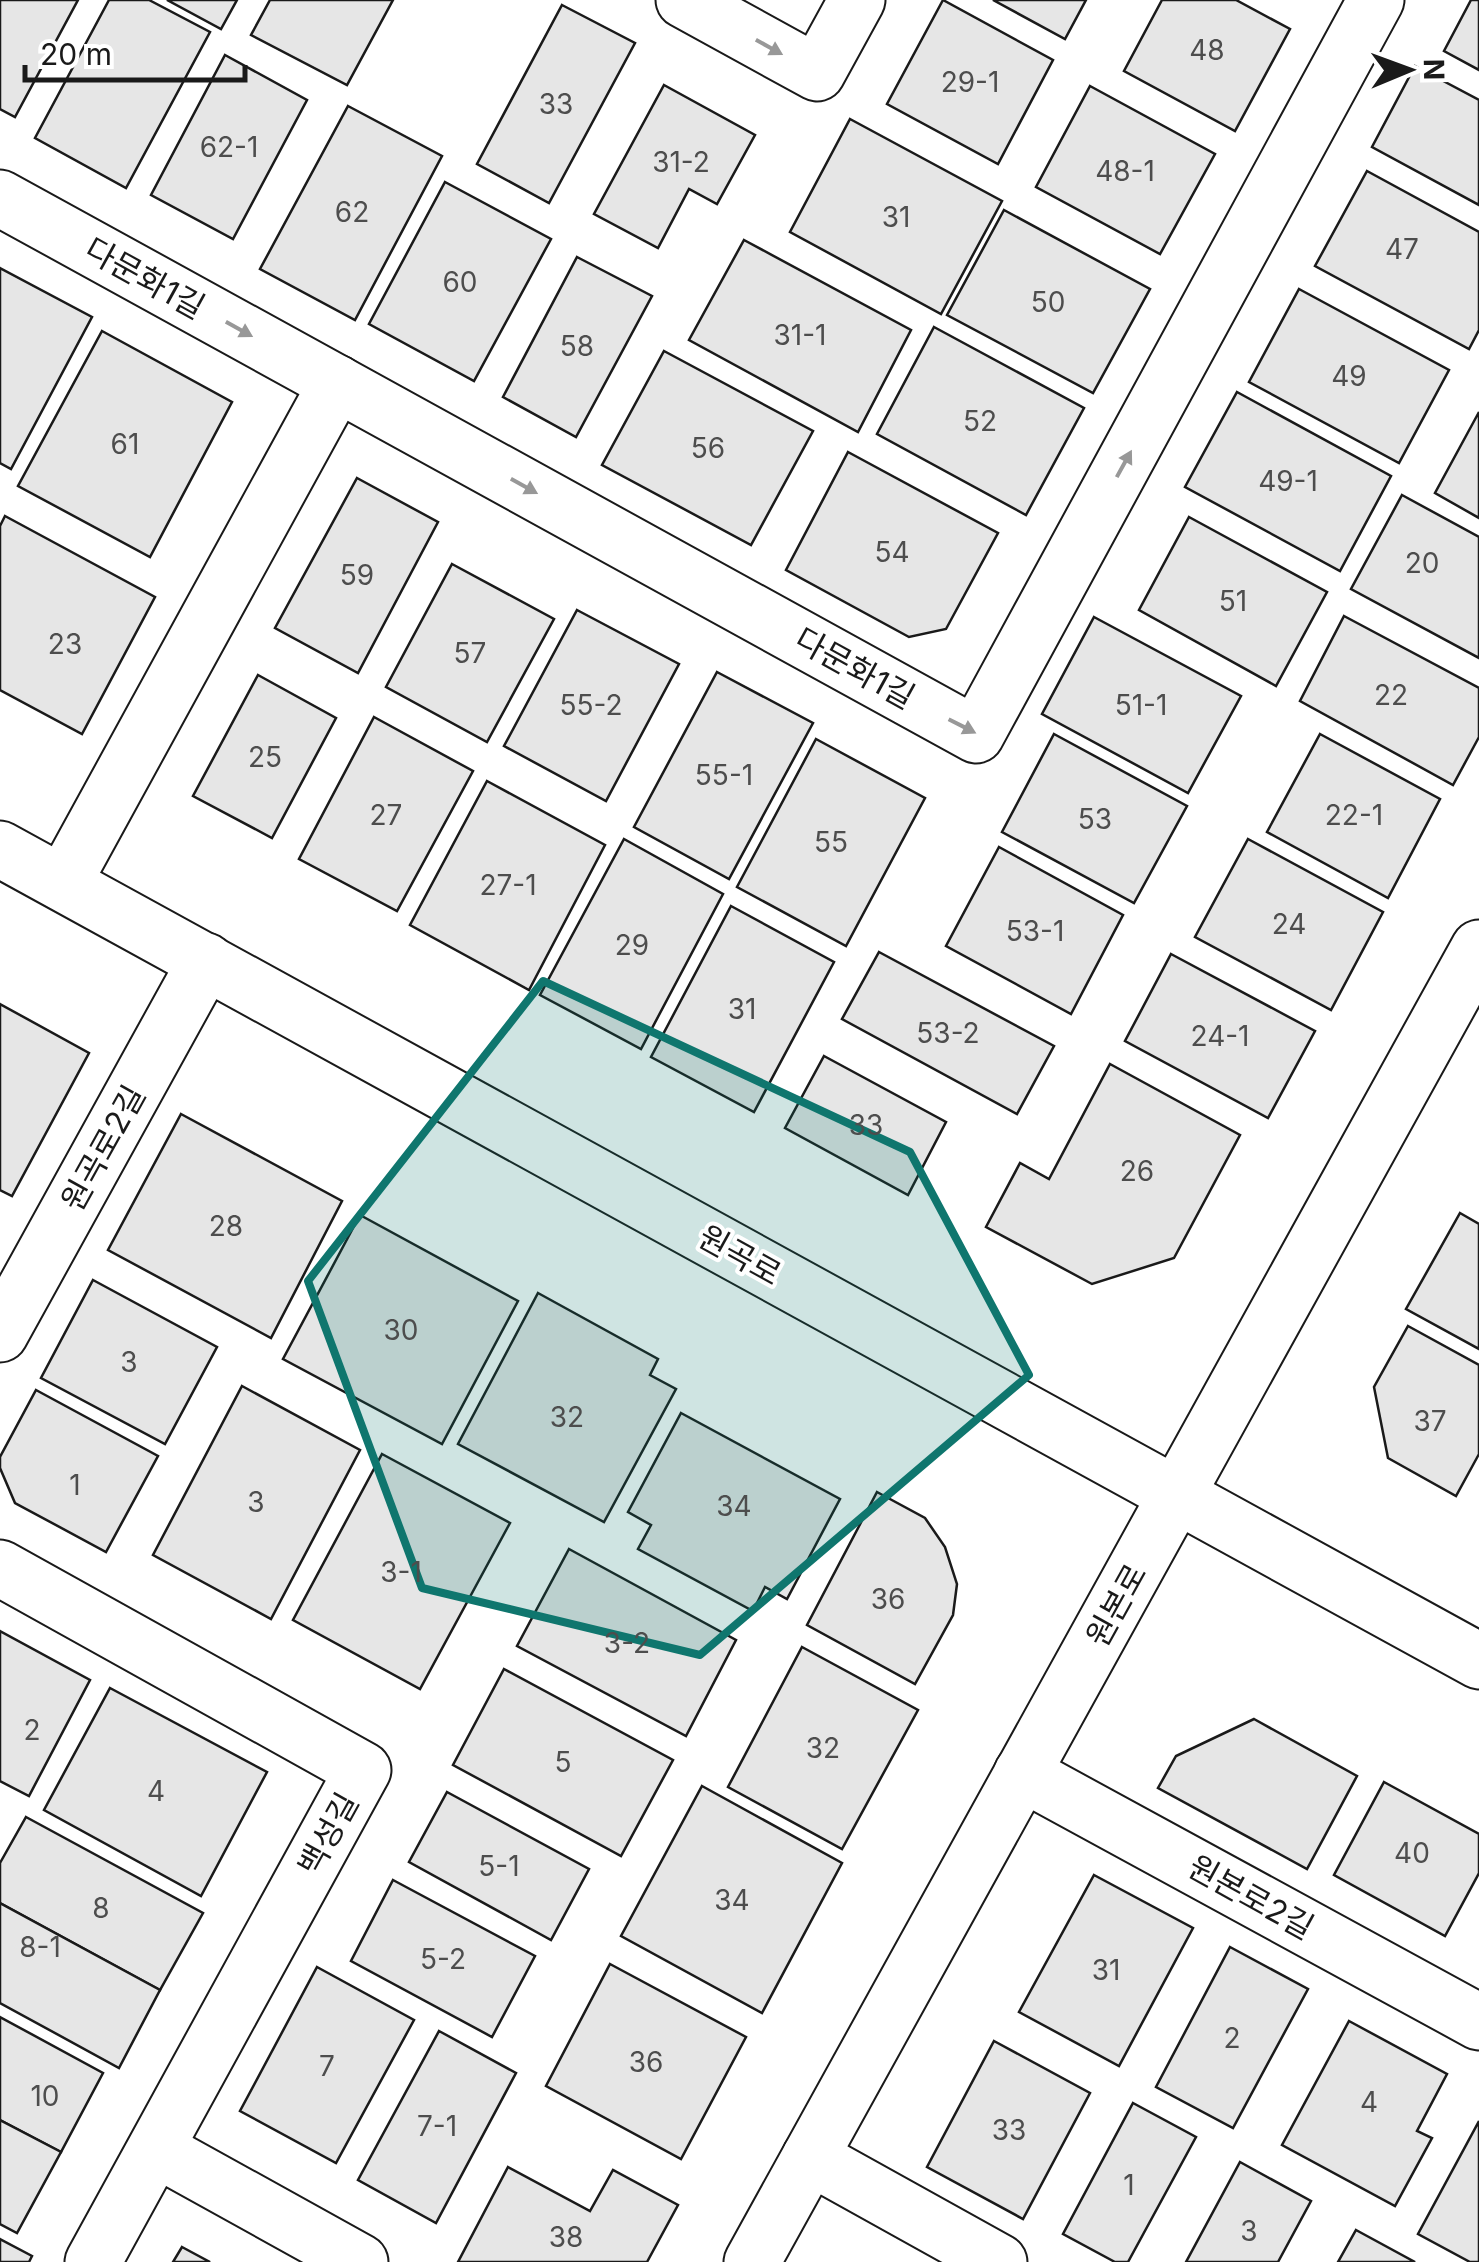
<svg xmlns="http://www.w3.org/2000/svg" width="1479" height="2262" font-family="Inter,'Noto Sans KR',sans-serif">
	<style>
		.building { fill: #e6e6e6; stroke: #1a1a1a; stroke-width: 2.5 }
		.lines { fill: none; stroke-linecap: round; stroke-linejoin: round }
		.street-casing { stroke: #1a1a1a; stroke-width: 59 }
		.secondary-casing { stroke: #1a1a1a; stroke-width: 59 }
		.street { stroke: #fff; stroke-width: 55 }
		.secondary { stroke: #fff; stroke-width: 55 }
		.oneway { fill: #989898 }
		.marked { fill: #0f766e; fill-opacity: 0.2; stroke: #0f766e; stroke-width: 8; stroke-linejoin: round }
		.labels { text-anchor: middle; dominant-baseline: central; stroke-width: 8; stroke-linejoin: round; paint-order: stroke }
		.number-label { font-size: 28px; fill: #4d4d4d }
		.street-label { font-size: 32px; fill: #1a1a1a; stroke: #fff }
	</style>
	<rect width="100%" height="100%" fill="#fff"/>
	<g class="building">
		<path d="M0 0H78L15 117 0 109Z"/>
		<path d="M109 0H149L210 32 126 188 35 138Z"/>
		<path d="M167 0H237L221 29Z"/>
		<path d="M270 0H393L347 85 251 35Z"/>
		<path d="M943 0 1053 60 998 164 887 104Z"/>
		<path d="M993 0H1086L1065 39Z"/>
		<path d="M1162 0H1236L1290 29 1235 131 1124 71Z"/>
		<path d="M1471 0H1479V70L1444 51Z"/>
		<path d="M562 5 635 43 549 203 477 164Z"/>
		<path d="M225 55 307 100 233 239 151 195Z"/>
		<path d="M1415 66 1479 100V205L1372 147Z"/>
		<path d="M664 85 755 135 717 204 689 189 658 248 594 214Z"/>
		<path d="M1090 86 1215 154 1160 254 1036 187Z"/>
		<path d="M348 106 442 156 355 320 260 269Z"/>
		<path d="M850 119 1002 201 941 314 790 232Z"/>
		<path d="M1367 171 1479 232V330L1469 349 1315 266Z"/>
		<path d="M445 182 551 239 474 381 369 324Z"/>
		<path d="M1004 210 1150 289 1093 393 947 315Z"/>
		<path d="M744 240 911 330 858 432 689 340Z"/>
		<path d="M577 257 652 296 576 437 503 397Z"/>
		<path d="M0 268 92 317 11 469 0 463Z"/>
		<path d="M1299 289 1449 370 1399 463 1249 382Z"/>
		<path d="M934 327 1084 408 1026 515 877 434Z"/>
		<path d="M102 331 232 402 150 557 18 486Z"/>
		<path d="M664 351 813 431 751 545 602 465Z"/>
		<path d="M1237 392 1391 476 1340 571 1185 487Z"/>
		<path d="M1479 412V518L1435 493Z"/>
		<path d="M848 452 998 533 946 629 909 637 786 570Z"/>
		<path d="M357 478 438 522 358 673 275 628Z"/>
		<path d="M1402 495 1479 537V658L1351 589Z"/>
		<path d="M5 516 155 597 82 734 0 690V526Z"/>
		<path d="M1189 517 1327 592 1276 686 1139 610Z"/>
		<path d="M452 564 554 619 487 742 386 687Z"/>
		<path d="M577 610 679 664 606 801 504 746Z"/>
		<path d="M1344 616 1479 688V737L1453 785 1300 701Z"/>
		<path d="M1094 617 1241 696 1188 793 1042 714Z"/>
		<path d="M717 672 813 723 729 879 634 827Z"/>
		<path d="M258 675 336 718 272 838 193 796Z"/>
		<path d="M374 717 473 771 397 911 299 859Z"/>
		<path d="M1054 734 1187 806 1134 903 1002 832Z"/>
		<path d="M1320 734 1440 799 1388 898 1267 832Z"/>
		<path d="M816 739 925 798 846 946 737 887Z"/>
		<path d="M487 781 605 845 529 990 410 925Z"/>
		<path d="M624 839 723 894 641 1049 540 995Z"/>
		<path d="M1248 839 1383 912 1331 1010 1195 937Z"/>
		<path d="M999 847 1123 915 1071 1014 946 946Z"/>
		<path d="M731 906 834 962 754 1112 651 1057Z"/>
		<path d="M879 952 1054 1046 1017 1114 842 1019Z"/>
		<path d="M1171 954 1315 1031 1268 1118 1125 1041Z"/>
		<path d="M0 1004 89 1053 12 1196 0 1190Z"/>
		<path d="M824 1056 946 1122 908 1195 785 1128Z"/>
		<path d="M1110 1064 1240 1135 1174 1258 1092 1284 986 1227 1020 1163 1049 1179Z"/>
		<path d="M181 1114 342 1201 271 1338 108 1250Z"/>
		<path d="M1460 1213 1479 1224V1349L1406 1309Z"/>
		<path d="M360 1215 518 1301 442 1444 283 1359Z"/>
		<path d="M93 1280 217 1347 165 1444 41 1378Z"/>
		<path d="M538 1293 658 1359 650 1375 676 1389 604 1522 458 1444Z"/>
		<path d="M1408 1326 1479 1365V1454L1456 1496 1388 1458 1374 1387Z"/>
		<path d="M242 1386 360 1450 271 1619 153 1555Z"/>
		<path d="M36 1390 158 1456 106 1552 15 1503 0 1468V1457Z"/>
		<path d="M681 1413 840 1499 787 1599 765 1587 753 1611 638 1549 651 1525 628 1512Z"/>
		<path d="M382 1454 510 1523 420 1689 293 1620Z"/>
		<path d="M877 1492 925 1518 945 1547 957 1584 953 1615 915 1684 807 1625Z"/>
		<path d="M569 1549 736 1640 686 1736 517 1646Z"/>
		<path d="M0 1631 90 1680 29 1796 0 1781Z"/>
		<path d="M802 1647 918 1710 842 1849 728 1787Z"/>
		<path d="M504 1669 673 1760 621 1856 453 1765Z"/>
		<path d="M110 1688 267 1772 201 1896 44 1810Z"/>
		<path d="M1254 1719 1357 1776 1307 1869 1158 1788 1176 1756Z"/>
		<path d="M1384 1782 1479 1834V1873L1445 1936 1334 1875Z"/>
		<path d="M702 1786 842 1863 762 2013 621 1936Z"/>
		<path d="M447 1792 589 1869 551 1940 409 1862Z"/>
		<path d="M26 1817 203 1913 160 1990 0 1903V1863Z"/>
		<path d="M1094 1875 1193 1928 1119 2066 1019 2012Z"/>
		<path d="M393 1880 535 1956 492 2037 351 1961Z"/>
		<path d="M0 1903 160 1990 119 2068 0 2003Z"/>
		<path d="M1230 1947 1308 1989 1233 2128 1156 2087Z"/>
		<path d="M610 1964 746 2037 681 2159 546 2086Z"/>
		<path d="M317 1967 414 2020 336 2163 240 2111Z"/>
		<path d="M0 2017 103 2073 61 2152 0 2120Z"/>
		<path d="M1349 2021 1447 2074 1417 2131 1432 2138 1395 2206 1282 2145Z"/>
		<path d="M439 2031 516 2073 436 2223 358 2180Z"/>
		<path d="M994 2041 1090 2093 1023 2219 927 2167Z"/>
		<path d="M1133 2103 1196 2137 1128 2262H1115L1063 2234Z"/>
		<path d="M0 2120 61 2152 17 2233 0 2224Z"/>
		<path d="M1479 2121V2262H1470L1418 2234Z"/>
		<path d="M1240 2162 1311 2201 1278 2262H1186Z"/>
		<path d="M508 2167 590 2211 613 2170 678 2205 647 2262H458Z"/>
		<path d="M1356 2230 1415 2262H1338Z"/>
		<path d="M0 2239 32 2256 29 2262H0Z"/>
		<path d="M182 2247 210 2262H173Z"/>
	</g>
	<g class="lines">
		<g class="street-casing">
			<g id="street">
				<path d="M684 0 817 73 857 0"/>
				<path d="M0 198 976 735 1376 0"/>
				<path d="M63 883 337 383"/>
				<path d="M0 1334 206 961"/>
				<path d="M0 1568 363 1770 93 2262"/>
				<path d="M1022 1773 1479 2022"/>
				<path d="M156 2149 360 2262"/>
				<path d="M810 2157 999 2262"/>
			</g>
		</g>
		<g class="secondary-casing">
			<g id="secondary">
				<path d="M0 849 1479 1661"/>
				<path d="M752 2262 1479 948"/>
			</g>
		</g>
		<use href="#street" class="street"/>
		<use href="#secondary" class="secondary"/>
	</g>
	<defs><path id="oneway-solid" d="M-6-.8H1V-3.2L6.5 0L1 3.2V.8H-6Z" transform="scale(2.5)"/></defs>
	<g class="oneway">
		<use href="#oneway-solid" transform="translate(769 47) rotate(29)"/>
		<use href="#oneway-solid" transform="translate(239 329) rotate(29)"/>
		<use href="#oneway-solid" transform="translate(1124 464) rotate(-61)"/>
		<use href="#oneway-solid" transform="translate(524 486) rotate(29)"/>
		<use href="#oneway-solid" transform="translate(962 726) rotate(27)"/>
	</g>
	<path class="marked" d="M543 981 910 1152 1029 1375 700 1655 422 1588 308 1281Z"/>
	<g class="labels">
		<g class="number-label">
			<text x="1207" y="50">48</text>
			<text x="970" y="82">29-1</text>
			<text x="556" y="104">33</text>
			<text x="229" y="147">62-1</text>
			<text x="681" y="162">31-2</text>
			<text x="1125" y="171">48-1</text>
			<text x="352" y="212">62</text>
			<text x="896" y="217">31</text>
			<text x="1402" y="249">47</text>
			<text x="460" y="282">60</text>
			<text x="1048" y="302">50</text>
			<text x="800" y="335">31-1</text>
			<text x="577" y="346">58</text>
			<text x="1349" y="376">49</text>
			<text x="980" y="421">52</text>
			<text x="125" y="444">61</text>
			<text x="708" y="448">56</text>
			<text x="1288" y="481">49-1</text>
			<text x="892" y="552">54</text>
			<text x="1422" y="563">20</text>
			<text x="357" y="575">59</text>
			<text x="1233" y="601">51</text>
			<text x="65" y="644">23</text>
			<text x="470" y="653">57</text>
			<text x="1391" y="695">22</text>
			<text x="591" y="705">55-2</text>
			<text x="1141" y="705">51-1</text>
			<text x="265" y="757">25</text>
			<text x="724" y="775">55-1</text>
			<text x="386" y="815">27</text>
			<text x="1354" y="815">22-1</text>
			<text x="1095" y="819">53</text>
			<text x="831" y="842">55</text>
			<text x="508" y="885">27-1</text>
			<text x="1289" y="924">24</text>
			<text x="1035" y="931">53-1</text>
			<text x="632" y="945">29</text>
			<text x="742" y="1009">31</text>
			<text x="948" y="1033">53-2</text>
			<text x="1220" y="1036">24-1</text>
			<text x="866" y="1125">33</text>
			<text x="1137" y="1171">26</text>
			<text x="226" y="1226">28</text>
			<text x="401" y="1330">30</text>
			<text x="129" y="1362">3</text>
			<text x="567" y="1417">32</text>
			<text x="1430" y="1421">37</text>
			<text x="75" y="1485">1</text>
			<text x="256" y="1502">3</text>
			<text x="734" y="1506">34</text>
			<text x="401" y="1572">3-1</text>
			<text x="888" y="1599">36</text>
			<text x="627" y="1643">3-2</text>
			<text x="32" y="1730">2</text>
			<text x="823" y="1748">32</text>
			<text x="563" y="1762">5</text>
			<text x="156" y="1791">4</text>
			<text x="1412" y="1853">40</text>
			<text x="499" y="1866">5-1</text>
			<text x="732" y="1900">34</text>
			<text x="101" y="1908">8</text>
			<text x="40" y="1947">8-1</text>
			<text x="443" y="1959">5-2</text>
			<text x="1106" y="1970">31</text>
			<text x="1232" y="2038">2</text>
			<text x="646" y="2062">36</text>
			<text x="327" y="2066">7</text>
			<text x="45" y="2096">10</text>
			<text x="1369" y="2102">4</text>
			<text x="437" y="2126">7-1</text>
			<text x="1009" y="2130">33</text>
			<text x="1129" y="2185">1</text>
			<text x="1249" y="2231">3</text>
			<text x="566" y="2237">38</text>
		</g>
		<g class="street-label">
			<text transform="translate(145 278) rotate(29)">다문화1길</text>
			<text transform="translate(855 668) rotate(29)">다문화1길</text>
			<text transform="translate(103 1148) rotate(-61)">원곡로2길</text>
			<text transform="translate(740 1255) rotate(29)">원곡로</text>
			<text transform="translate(1116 1605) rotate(-61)">원본로</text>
			<text transform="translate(328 1834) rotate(-61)">백성길</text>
			<text transform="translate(1251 1897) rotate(29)">원본로2길</text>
		</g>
	</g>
	<g transform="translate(1409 70) rotate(89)" stroke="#ffffff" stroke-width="8" paint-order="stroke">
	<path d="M0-8L18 38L0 25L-18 38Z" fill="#1a1a1a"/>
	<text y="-15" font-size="28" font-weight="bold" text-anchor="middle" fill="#1a1a1a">N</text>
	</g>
	<path d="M25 65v15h220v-15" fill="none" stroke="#1a1a1a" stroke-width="5"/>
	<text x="40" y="65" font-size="30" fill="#1a1a1a" stroke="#ffffff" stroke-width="8" paint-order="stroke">20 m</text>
</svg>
